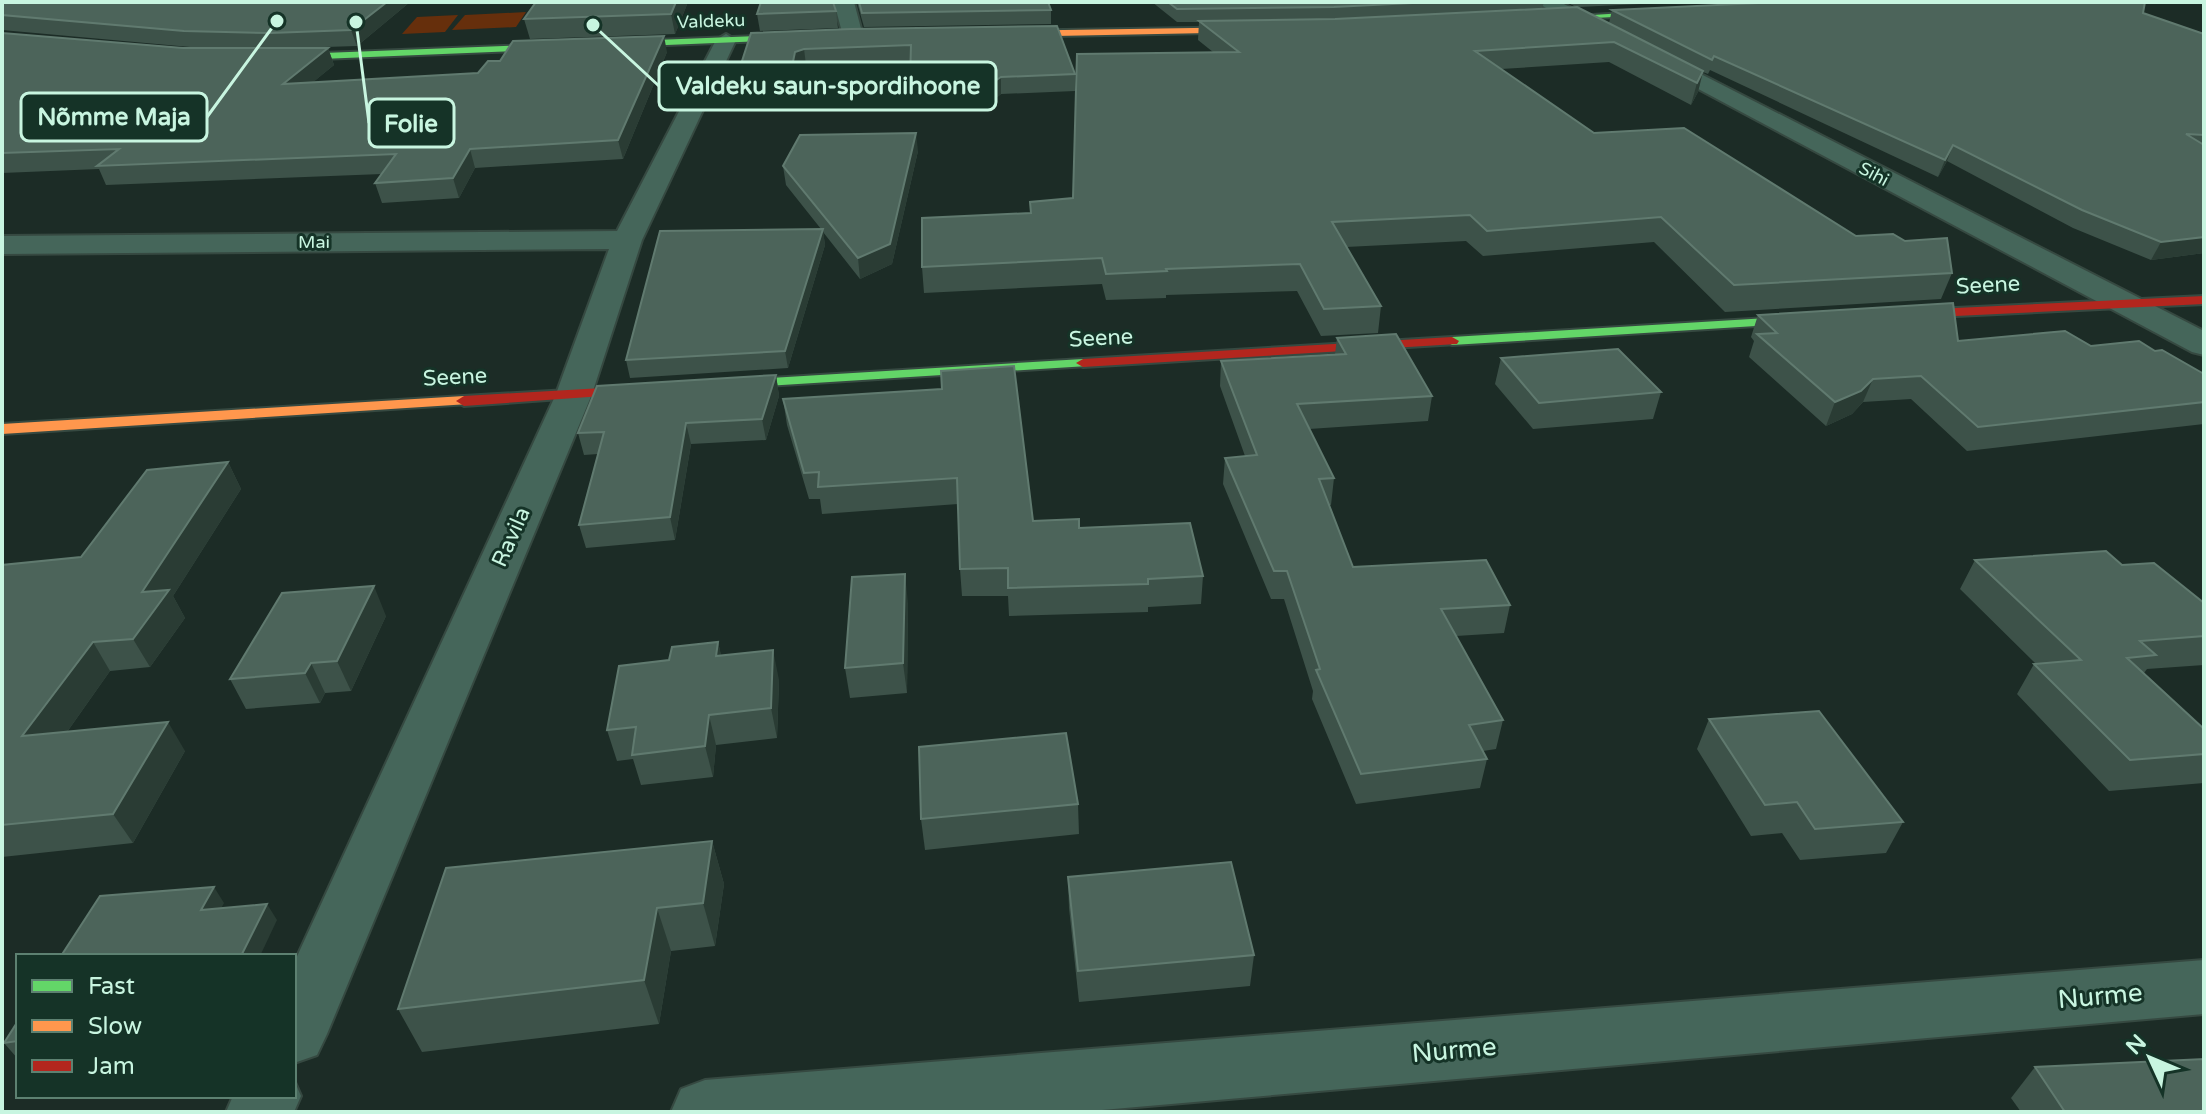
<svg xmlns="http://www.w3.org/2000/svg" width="2206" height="1114" font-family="'Varela Round',sans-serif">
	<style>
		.green { fill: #662f0c }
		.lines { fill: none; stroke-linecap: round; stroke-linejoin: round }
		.street-casing { stroke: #364941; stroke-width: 4 }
		.fast-casing { stroke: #364941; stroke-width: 4 }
		.slow-casing { stroke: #364941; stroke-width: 4 }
		.jam-casing { stroke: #364941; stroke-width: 4 }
		.street { fill: #45665a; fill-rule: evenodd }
		.fast { fill: #63d668; fill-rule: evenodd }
		.slow { fill: #ff974d; fill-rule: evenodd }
		.jam { fill: #b3261e; fill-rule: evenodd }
		.wall { fill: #3d5249 }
		.shaded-wall { fill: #2a3c34 }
		.building { fill: #4c645a; stroke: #607a6f; stroke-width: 2 }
		.labels { text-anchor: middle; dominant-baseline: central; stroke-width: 6; stroke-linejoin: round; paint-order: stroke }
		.far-street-label { font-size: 18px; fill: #c8f5e0; stroke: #153327 }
		.street-label { font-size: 22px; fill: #c8f5e0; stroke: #153327 }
		.near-street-label { font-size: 26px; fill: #c8f5e0; stroke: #153327 }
		.leader { fill: none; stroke: #c8f5e0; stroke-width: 3 }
		.callout-dot { fill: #c8f5e0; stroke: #153327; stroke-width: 3 }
		.callout { fill: #153327; stroke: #c8f5e0; stroke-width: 3 }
		.callout-label { font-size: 24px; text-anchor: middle; font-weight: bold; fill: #c8f5e0 }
	</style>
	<rect width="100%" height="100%" fill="#1c2c26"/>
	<g class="green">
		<path d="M526 12 516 27 452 30 465 15Z"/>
		<path d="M458 15 445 32 402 34 417 17Z"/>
	</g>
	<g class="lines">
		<g class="street-casing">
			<g id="street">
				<path d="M834 2H854L863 36 860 40H846L843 36Z"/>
				<path d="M1535 2H1560L2204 331V355L2192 352Z"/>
				<path d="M726 34 736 40 642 240 592 394 327 1034 317 1055 294 1063V963L556 394 609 249 2 254V236L617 231 716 40Z"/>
				<path d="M2204 960V1014L1079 1112H671L681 1089 705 1080Z"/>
				<path d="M294 1080 301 1096 294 1112H226L233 1096H294Z"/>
			</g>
		</g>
		<g class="fast-casing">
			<g id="fast">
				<path d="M1670 10 1673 14 1535 21 1531 19Z"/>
				<path d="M810 34 813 39 272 61 268 58 272 55Z"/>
				<path d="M1816 315 1821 316V322L1452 345 1445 341 1452 337Z"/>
				<path d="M1083 359 1090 363 1088 366 719 389 712 385 719 381Z"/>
			</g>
		</g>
		<g class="slow-casing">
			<g id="slow">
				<path d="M1258 27 1261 32 999 37 995 34 999 31Z"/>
				<path d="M464 396 469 398V404L2 434V424Z"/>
			</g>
		</g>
		<g class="jam-casing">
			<g id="jam">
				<path d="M2204 296V304L1893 319 1886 315 1893 311Z"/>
				<path d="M1452 337 1459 341 1457 344 1083 367 1076 363 1083 359Z"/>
				<path d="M654 385 659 386V392L464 406 456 401 464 396Z"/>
			</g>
		</g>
		<use href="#street" class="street"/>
		<use href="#fast" class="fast"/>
		<use href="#slow" class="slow"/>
		<use href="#jam" class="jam"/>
	</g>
	<g class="wall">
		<path d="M2 2H410L357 46 294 48H328L334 65 313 82 478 73 667 52 623 159 475 168 459 198 382 203 375 183 382 174 106 185 99 169 2 173V33L183 48H249L190 47 2 30Z"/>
		<path d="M536 2H688L675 34 530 39 524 19Z"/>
		<path d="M857 2H1048L1051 10V24L864 27Z"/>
		<path d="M1152 2H1544L1542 9 1576 7 1566 2H1683L1578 7 1609 23 1612 10 2143 13 2204 34V253L2151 260 2073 228 1947 161 1938 177 1710 70 1708 74 1703 72 1698 92 1691 105 1609 62 1501 69 1594 133 1952 273 1941 299 1725 312 1654 242 1483 256 1466 241 1346 247 1381 306 1378 333 1321 336 1297 291 1166 295V298L1106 300 1102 284 924 293 922 267 1030 213 1073 198 1213 52 1198 40 1199 22H1177Z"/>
		<path d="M836 11 838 28 760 31 757 14Z"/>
		<path d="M851 29 1075 74V91L1001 94 996 98 986 96 911 98 910 81 911 61 806 65 797 68 791 98 737 100 735 83 751 33Z"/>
		<path d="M918 151 892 264 860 279 823 232 825 245 788 368 630 378 626 360 821 229 786 185 783 166Z"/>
		<path d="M1758 315 1958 341 2091 346 2155 351 2204 374V424L1967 451 1911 399 1863 402 1852 414 1826 426 1749 357 1754 341 1751 337Z"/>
		<path d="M1337 338 1432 396 1428 421 1309 429 1334 478 1331 505H1329L1353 567 1510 605 1504 633 1456 636 1503 720 1496 749 1483 751 1487 759 1480 788 1356 804 1312 699 1313 691 1284 599H1271L1223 484 1225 458 1245 456 1220 386 1221 361 1335 354Z"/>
		<path d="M1501 358 1661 392 1653 419 1533 429 1495 384Z"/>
		<path d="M776 375 779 396 766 440 691 444 675 540 586 548 579 525 598 454 584 455 578 433Z"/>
		<path d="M942 389 1033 521 1079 528 1203 576 1201 604 1148 607V612L1009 616 1008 596H962L960 569 958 504 822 514 820 499H809L787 425 783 399Z"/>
		<path d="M228 462 241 489 173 596 185 618 150 667 110 671 67 732 185 751 133 843 2 857V565L81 557Z"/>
		<path d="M1975 560 2122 565 2204 603V665L2147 669 2144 673 2204 729V783L2109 791 2017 694 2034 664H2036L1960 589Z"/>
		<path d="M908 603 907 693 850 698 845 668Z"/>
		<path d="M386 616 351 691 325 693 320 703 246 709 230 679Z"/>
		<path d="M718 642 721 656 779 680 777 738 716 745 713 777 641 785 633 759 617 761 607 730 669 660Z"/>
		<path d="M1709 719 1903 822 1886 853 1800 860 1782 833 1751 836 1697 749Z"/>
		<path d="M1078 804 1079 834 925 850 921 819Z"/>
		<path d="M712 841 724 884 715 946 671 951 659 1024 422 1052 398 1009Z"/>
		<path d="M1068 877 1254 955 1250 986 1079 1002 1069 908Z"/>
		<path d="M18 1021V1059L4 1043Z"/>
		<path d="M2035 1067 2204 1112H2021L2011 1098Z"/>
	</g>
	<g class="shaded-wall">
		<path d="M387 2H410L357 46 351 30Z"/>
		<path d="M676 2H688L675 34 671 14Z"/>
		<path d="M664 36 667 52 623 159 618 140Z"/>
		<path d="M328 48 334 65 289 102 283 84Z"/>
		<path d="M804 49 806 65 797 68 791 98 789 81 795 52Z"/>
		<path d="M1703 71 1698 92 1691 105 1697 83Z"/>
		<path d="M1001 77V94L996 98 995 81Z"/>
		<path d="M916 133 918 151 892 264 860 279 858 258Z"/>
		<path d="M1953 145 1947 161 1938 177 1945 160Z"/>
		<path d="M470 149 475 168 459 198 453 178Z"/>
		<path d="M823 229 825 245 788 368 785 351Z"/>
		<path d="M2204 237V253L2151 260 2161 242Z"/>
		<path d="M776 375 779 396 766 440 762 419Z"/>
		<path d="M1873 379 1863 402 1852 414 1826 426 1835 402Z"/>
		<path d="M686 423 691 444 675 540 670 517Z"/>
		<path d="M228 462 241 489 173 596 185 618 150 667 133 639 142 592Z"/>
		<path d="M905 574 908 603 907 693 903 663Z"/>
		<path d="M374 586 386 616 351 691 337 661Z"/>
		<path d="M93 642 110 671 43 766 22 736Z"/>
		<path d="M718 642 725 671 716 656Z"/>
		<path d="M773 650 779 680 777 738 771 708Z"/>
		<path d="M311 663 325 693 320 703 305 673Z"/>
		<path d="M709 715 716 745 713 777 705 746Z"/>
		<path d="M168 722 185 751 133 843 113 814Z"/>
		<path d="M712 841 724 884 715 946 703 903Z"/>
		<path d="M214 887 224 903 212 926 201 910Z"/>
		<path d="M267 904 277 920 260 956H241Z"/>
		<path d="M657 908 671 951 659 1024 644 980Z"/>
	</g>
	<g class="building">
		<path d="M2 2H387L351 30 270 33 184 31 2 15Z"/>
		<path d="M536 2H676L671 14 524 19Z"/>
		<path d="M761 2H833L836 11 757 14Z"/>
		<path d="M859 2H1048L1051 10 862 13Z"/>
		<path d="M1168 2H1432L1334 7 1177 9Z"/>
		<path d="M1780 2H2145L2143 13 2204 34V135L2186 134 2204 145V237L2161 242 2082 210 1953 145 1945 160 1714 56 1712 60 1612 10Z"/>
		<path d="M1577 7 1703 71 1697 83 1614 42 1475 51 1594 133 1684 128 1856 236 1893 234 1905 241 1947 238 1952 273 1734 285 1661 217 1487 231 1470 215 1332 222 1381 306 1324 309 1300 264 1166 269 1167 271 1106 274 1102 258 922 267V218L1031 213 1030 202 1073 198 1077 54 1239 52 1199 21 1335 19Z"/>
		<path d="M1057 26 1075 74 1001 77 995 81 985 78 910 81 911 45 804 49 795 52 789 81 735 83 751 33 851 29Z"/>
		<path d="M2 33 183 48H328L283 84 478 73 488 61H500L513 41 664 36 618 140 470 149 453 178 375 183 396 154 97 166 119 149 2 153Z"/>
		<path d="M916 133 890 244 858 258 783 166 800 135Z"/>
		<path d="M823 229 785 351 626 360 660 231Z"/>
		<path d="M1953 303 1958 341 2065 331 2091 346 2139 341 2155 351 2162 350 2204 374V402L1978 427 1921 376 1873 379 1861 391 1835 402 1757 334 1777 333 1758 315Z"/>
		<path d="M1396 334 1432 396 1297 404 1334 478 1319 479 1353 567 1486 560 1510 605 1441 609 1503 720 1469 725 1487 759 1361 774 1316 670 1320 669 1287 571H1274L1225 458 1257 455 1221 361 1346 354 1337 338Z"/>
		<path d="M1618 349 1661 392 1539 403 1501 358Z"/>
		<path d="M1014 366 1033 521 1079 519V528L1190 523 1203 576 1148 579V584L1008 588V568L960 569 957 478 818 487 819 472 804 473 783 399 942 389 941 371Z"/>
		<path d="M776 375 762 419 686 423 670 517 579 525 604 432 578 433 597 386Z"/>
		<path d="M228 462 142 592 169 590 133 639 93 642 22 736 168 722 113 814 2 825V565L81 557 147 470Z"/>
		<path d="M2106 551 2122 565 2154 563 2204 603V636L2140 641 2156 655 2127 658 2204 729V754L2130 760 2034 664 2081 660 1975 560Z"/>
		<path d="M905 574 903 663 845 668 852 577Z"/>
		<path d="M374 586 337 661 311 663 305 673 230 679 282 593Z"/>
		<path d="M718 642 716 656 773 650 771 708 709 715 705 746 632 755 636 727 607 730 619 666 669 660 672 647Z"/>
		<path d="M1819 711 1903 822 1815 829 1797 802 1765 805 1709 719Z"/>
		<path d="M1066 733 1078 804 921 819 919 747Z"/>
		<path d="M712 841 703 903 657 908 644 980 398 1009 446 868Z"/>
		<path d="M1231 862 1254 955 1078 971 1068 877Z"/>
		<path d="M214 887 201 910 267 904 241 956H61L100 896Z"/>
		<path d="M18 1021V1041L4 1043Z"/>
		<path d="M2204 1059V1112H2065L2035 1067Z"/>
	</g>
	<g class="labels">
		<g class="far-street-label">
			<text transform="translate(711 21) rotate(-2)">Valdeku</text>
			<text transform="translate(1874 174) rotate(28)">Sihi</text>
			<text x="314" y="242">Mai</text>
		</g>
		<g class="street-label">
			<text transform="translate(1988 285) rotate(-3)">Seene</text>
			<text transform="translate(1101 338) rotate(-3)">Seene</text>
			<text transform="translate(455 377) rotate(-3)">Seene</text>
			<text transform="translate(511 537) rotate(-66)">Ravila</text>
		</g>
		<g class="near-street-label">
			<text transform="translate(2100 996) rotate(-5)">Nurme</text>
			<text transform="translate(1454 1050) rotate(-5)">Nurme</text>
		</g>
	</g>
	<path class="leader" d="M593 25L659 86M277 21L207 117M356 22L369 123"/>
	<g class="callout-dot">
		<circle cx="593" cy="25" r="8"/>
		<circle cx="277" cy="21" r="8"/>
		<circle cx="356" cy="22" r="8"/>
	</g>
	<g class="callout">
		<rect x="659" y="62" width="337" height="48" rx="8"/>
		<rect x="21" y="93" width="186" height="48" rx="8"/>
		<rect x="369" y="99" width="85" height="48" rx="8"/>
	</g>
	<g class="callout-label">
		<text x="828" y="94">Valdeku saun-spordihoone</text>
		<text x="114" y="125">Nõmme Maja</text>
		<text x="411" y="132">Folie</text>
	</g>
	<rect width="2206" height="1114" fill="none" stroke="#c8f5e0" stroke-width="8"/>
	<rect x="16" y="954" width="280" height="144" fill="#153327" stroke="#5d8171" stroke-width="2"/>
	<rect x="32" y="980" width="40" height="12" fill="#63d668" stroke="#5d8171" stroke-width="2"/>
	<text x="88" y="994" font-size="24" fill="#c8f5e0">Fast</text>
	<rect x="32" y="1020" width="40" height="12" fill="#ff974d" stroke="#5d8171" stroke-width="2"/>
	<text x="88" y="1034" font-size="24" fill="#c8f5e0">Slow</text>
	<rect x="32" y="1060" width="40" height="12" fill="#b3261e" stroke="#5d8171" stroke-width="2"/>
	<text x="88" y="1074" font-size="24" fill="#c8f5e0">Jam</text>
	<g transform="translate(2150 1058) rotate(314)" stroke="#153327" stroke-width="6" paint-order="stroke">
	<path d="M0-6L14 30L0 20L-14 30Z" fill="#c8f5e0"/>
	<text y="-12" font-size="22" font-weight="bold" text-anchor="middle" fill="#c8f5e0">N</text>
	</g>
</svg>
